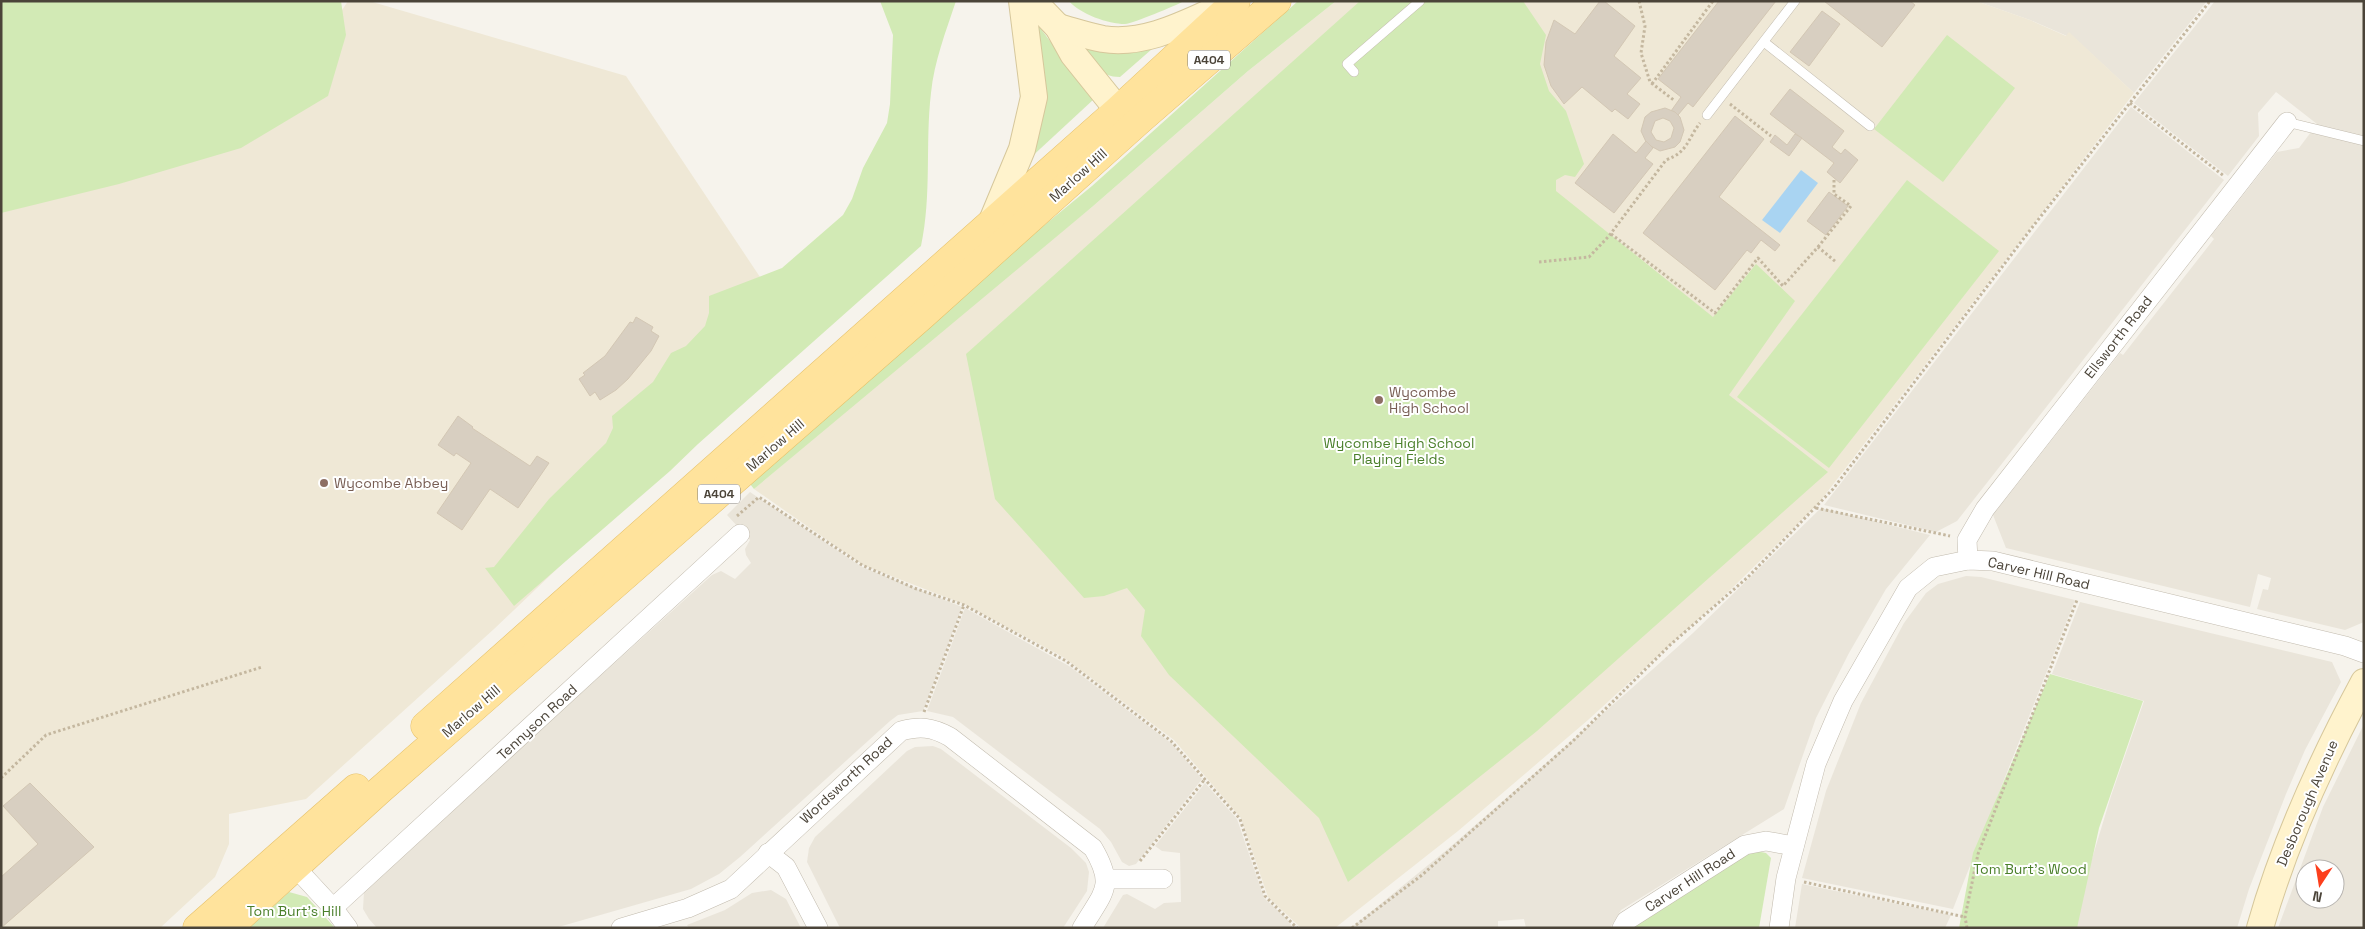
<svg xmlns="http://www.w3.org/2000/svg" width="2365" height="929" font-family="'Space Grotesk',sans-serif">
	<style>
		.residential { fill: #eae5da; fill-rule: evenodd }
		.education { fill: #efe8d6 }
		.green { fill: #d2eab5 }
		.water { fill: #a9d4f2 }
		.building { fill: #d8cfc1; stroke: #d3c7b4; fill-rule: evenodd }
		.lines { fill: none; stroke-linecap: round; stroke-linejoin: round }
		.lane-casing { stroke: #c2bbae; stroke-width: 10 }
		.street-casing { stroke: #c2bbae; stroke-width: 20 }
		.secondary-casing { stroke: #d6c79b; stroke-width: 28 }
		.primary-casing { stroke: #e6c16a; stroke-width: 29 }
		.path { stroke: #c4b79f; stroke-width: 3; stroke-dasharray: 2.5 2.5; stroke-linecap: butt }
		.lane { stroke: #fff; stroke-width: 9 }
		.street { stroke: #fff; stroke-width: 19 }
		.secondary { stroke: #fff3cd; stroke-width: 26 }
		.primary { stroke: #ffe39c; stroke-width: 28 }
		.education-dot { fill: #8d6e63; stroke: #fff; stroke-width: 2 }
		.labels { text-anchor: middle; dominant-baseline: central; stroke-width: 4; stroke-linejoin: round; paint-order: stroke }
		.shield { fill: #fff; stroke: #817c74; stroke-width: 1 }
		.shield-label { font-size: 12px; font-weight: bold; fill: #4b4439 }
		.street-label { font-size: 14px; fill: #4b4439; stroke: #fff }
		.education-label { font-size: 14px; fill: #785e54; stroke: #fff; text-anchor: start }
		.park-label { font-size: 14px; fill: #4a7f2a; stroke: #fff }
	</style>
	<rect width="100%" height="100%" fill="#f6f3ec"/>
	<g class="residential">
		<path d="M1976 1H2207L2134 93 2069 33 2067 36 2030 20Z"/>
		<path d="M2215 1H2364V622L2345 630 2257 609 2263 589 2268 590 2271 578 2258 574 2250 607 2006 548 1993 515 2120 353 2123 355 2214 239 2211 236 2277 152 2299 148 2317 124 2276 92 2258 113 2259 136 2228 176 2134 103Z"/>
		<path d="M2131 107 2224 180 1957 521 1936 532 1824 505Z"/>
		<path d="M750 492 862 567 962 607 923 711 898 715 890 721 740 857 719 874 691 889 555 928H377L369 919 363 909 364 892 369 885 712 575 721 571 735 579 751 563 746 555 745 549 750 540 727 515Z"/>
		<path d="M1821 508 1930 535 1886 589 1849 653 1816 718 1784 809 1621 910 1610 928H1526L1524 919 1498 921V928H1351L1449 848 1632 688 1693 633Z"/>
		<path d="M1966 576 1981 577 2075 600 1953 909 1802 878 1826 791 1861 703 1904 623 1926 593 1938 584Z"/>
		<path d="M2080 602 2332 662 2341 682 2305 750 2286 794 2249 889 2237 928H2071L2111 796 2144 701 2052 674Z"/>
		<path d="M965 608 1069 666 1171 743 1202 779 1136 864 1129 866 1122 862 1111 842 1100 829 953 717 927 711Z"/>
		<path d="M2364 724V928H2278L2323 807ZM2305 869H2335V899H2305Z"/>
		<path d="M933 746 941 749 1071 848 1086 863 1089 872 1087 891 1063 928H840L807 862 809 848 815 837 907 751 915 747Z"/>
		<path d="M1205 783 1237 819 1264 898 1287 919 1293 928H1103L1123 895 1127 894 1155 909 1164 903 1181 902 1180 853 1162 851 1155 846Z"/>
		<path d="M1802 884 1951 915 1945 928H1795Z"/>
		<path d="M771 890 786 899 801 928H689L687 925 725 910 752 893Z"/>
	</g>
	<g class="education">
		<path d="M348 1H369L626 76 800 337 494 629 306 799 229 814V844L215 877 160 928H1V127L271 119Z"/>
		<path d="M1336 1H1976L2030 20 2066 36 2069 32 2134 93 1818 504 1728 592 1588 720 1458 831 1335 928H1301L1268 897 1241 818 1174 740 1063 657 966 605 863 565 754 489 964 310 1092 207 1248 71Z"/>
	</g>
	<g class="green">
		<path d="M1 1H341L346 35 328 96 241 148 119 184 1 213Z"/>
		<path d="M880 1H956C946 31 934 62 931 93 925 144 932 195 921 246L698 444 670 471 514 606 485 568 494 567 549 499 606 443 613 428 612 416 653 382 671 353 686 346 705 326 709 313V296L782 268 843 215 852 199 863 168 887 123 890 104 893 35Z"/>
		<path d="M1069 1H1184C1175 6 1134 23 1125 24 1108 24 1080 14 1069 1Z"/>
		<path d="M1298 1H1336L1248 71 1092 207 754 489 750 484 990 270 1092 186Z"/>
		<path d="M1360 1H1523L1546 35 1540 64 1549 91 1566 111 1584 164 1575 177 1565 175 1556 180V191L1713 317 1756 264 1795 301 1729 395 1828 472 1537 731 1348 882 1319 818 1169 675 1141 636 1145 610 1127 588 1104 596 1084 598 995 499 966 354Z"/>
		<path d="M1031 16 1094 99 1027 161Z"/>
		<path d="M1947 35 2015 88 1943 182 1874 129Z"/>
		<path d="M1086 48C1109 54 1128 54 1152 49L1120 77C1100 77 1095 64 1084 49Z"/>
		<path d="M1907 180 1999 251 1829 468 1737 397Z"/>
		<path d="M2050 674 2143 701 2099 828 2077 928H1959L1973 853Z"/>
		<path d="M1756 851 1766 853 1771 858 1759 928H1629L1746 852Z"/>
		<path d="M289 892 307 897 335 928H249Z"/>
	</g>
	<path class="water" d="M1801 170 1818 183 1780 233 1762 220Z"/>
	<g class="building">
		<path d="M1600 1H1604L1635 26 1614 56 1641 78 1627 94 1640 104 1628 119 1615 109 1612 112 1582 87 1564 104 1551 86 1544 65 1546 42 1554 20 1575 34Z"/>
		<path d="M1719 1H1776L1693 107 1688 103 1678 115 1671 111 1681 97 1658 79Z"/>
		<path d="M1824 1H1910L1915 5 1882 47Z"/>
		<path d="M1822 11 1840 24 1809 66 1790 52Z"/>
		<path d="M1790 89 1844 131 1832 147 1841 154 1845 149 1858 160 1840 183 1827 172 1834 163 1770 114Z"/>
		<path d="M1665 108 1675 112 1680 117 1684 130 1680 142 1675 147 1660 151 1647 144 1641 131 1645 117 1651 112ZM1663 118 1670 121 1674 128 1671 138 1664 142 1656 140 1651 132 1655 121Z"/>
		<path d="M1735 116 1764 139 1719 197 1780 245 1775 251 1761 240 1751 253 1747 250 1715 290 1643 233Z"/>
		<path d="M1613 134 1636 153 1646 141 1653 148 1645 158 1653 164 1614 213 1575 183Z"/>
		<path d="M1795 134 1802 138 1789 156 1770 142 1775 135 1787 145Z"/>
		<path d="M1829 192 1848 206 1826 235 1807 221Z"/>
		<path d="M636 317 653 327 651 331 659 336 651 351 628 379 616 390 600 400 595 392 590 396 579 379 585 375 583 373 605 356 630 322 633 323Z"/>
		<path d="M458 416 473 427 472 428 530 466 537 456 549 463 518 508 490 489 462 530 437 513 471 463 456 453 454 456 438 445Z"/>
		<path d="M30 783 94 847 1 928V877L38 844 3 806Z"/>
	</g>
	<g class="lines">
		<g class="lane-casing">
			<g id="lane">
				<path d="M1764 42 1870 126"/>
				<path d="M1354 72 1347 64 1420 1"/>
				<path d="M1707 115 1795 1"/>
				<path d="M2287 122 2364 141"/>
			</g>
		</g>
		<g class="street-casing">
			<g id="street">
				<path d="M1968 560 1967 540 1985 509 2287 122"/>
				<path d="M768 853 786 867 818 928"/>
				<path d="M296 868 333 908 348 928"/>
				<path d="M1106 879H1163"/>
				<path d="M333 908 740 534"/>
				<path d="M621 928 688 908 731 889 901 731C920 726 932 727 950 737L1093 848C1116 887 1103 892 1082 928"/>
				<path d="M1622 928 1626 921 1745 845 1766 841 1794 846"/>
				<path d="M1779 928 1786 878 1816 764 1843 701 1908 588 1934 567 1968 560 1993 561 2345 646 2364 653"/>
			</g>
		</g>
		<g class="secondary-casing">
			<g id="secondary">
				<path d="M1033 1 1058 27 1073 54 1118 110 1137 118"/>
				<path d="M1058 27C1073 31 1087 36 1103 39 1148 46 1191 20 1231 3"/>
				<path d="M992 221 1022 149 1034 97 1022 1"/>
				<path d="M2260 928C2284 843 2322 760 2364 682"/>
			</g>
		</g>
		<g class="primary-casing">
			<g id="primary">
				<path d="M425 726 1118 110 1236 1"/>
				<path d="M197 928 356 788"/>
				<path d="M228 928 380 790 922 316 1141 119 1277 1"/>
			</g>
		</g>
		<g class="path">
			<path d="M1639 1 1645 26 1641 53 1650 82 1675 101"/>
			<path d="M1652 84 1713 1"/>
			<path d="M2130 103 2224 176"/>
			<path d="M1730 104 1771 136"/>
			<path d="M1611 234 1715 313 1758 258 1783 286 1818 247 1836 262"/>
			<path d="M1818 247 1851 206 1834 194V180"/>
			<path d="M1539 262 1589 257 1609 236 1666 160C1688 152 1687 140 1700 123"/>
			<path d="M1816 508 1950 536"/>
			<path d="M737 516 759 497 862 565 914 588 964 605 1066 661 1171 741 1240 819 1265 896 1297 928"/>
			<path d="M924 712 964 605"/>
			<path d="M1 778 46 735 262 667"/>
			<path d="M1140 861 1205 779"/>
			<path d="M1804 882 1965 917"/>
			<path d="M1352 928 1422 875 1573 741 1670 645 1748 577 1833 489 2034 225 2210 1"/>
			<path d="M1967 928 1965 917 1978 854 2077 600"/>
		</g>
		<use href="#lane" class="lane"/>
		<use href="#street" class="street"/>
		<use href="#secondary" class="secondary"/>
		<use href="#primary" class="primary"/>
	</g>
	<g class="education-dot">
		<circle cx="1379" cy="400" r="5"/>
		<circle cx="324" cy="483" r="5"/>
	</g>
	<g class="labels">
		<g class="shield">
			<rect x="1188" y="50.5" width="42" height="19" rx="4"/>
			<rect x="698" y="484.5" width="42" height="19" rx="4"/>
		</g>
		<g class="shield-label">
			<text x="1209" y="60">A404</text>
			<text x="719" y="494">A404</text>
		</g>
		<g class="street-label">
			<text transform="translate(1078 175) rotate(-42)">Marlow Hill</text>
			<text transform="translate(2118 337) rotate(-52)">Ellsworth Road</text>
			<text transform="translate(775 445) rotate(-41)">Marlow Hill</text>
			<text transform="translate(2039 573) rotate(13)">Carver Hill Road</text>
			<text transform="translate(471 711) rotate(-41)">Marlow Hill</text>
			<text transform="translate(537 722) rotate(-43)">Tennyson Road</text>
			<text transform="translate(846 780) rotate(-43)">Wordsworth Road</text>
			<text transform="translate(2307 803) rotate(-67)">Desborough Avenue</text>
			<text transform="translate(1690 880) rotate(-33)">Carver Hill Road</text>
		</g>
		<g class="education-label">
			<text x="1389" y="392">Wycombe<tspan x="1389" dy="16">High School</tspan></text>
			<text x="334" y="483">Wycombe Abbey</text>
		</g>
		<g class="park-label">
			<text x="1399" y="443">Wycombe High School<tspan x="1399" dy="16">Playing Fields</tspan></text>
			<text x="2030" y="869">Tom Burt's Wood</text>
			<text x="294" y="911">Tom Burt's Hill</text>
		</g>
	</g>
	<rect width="2365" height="929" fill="none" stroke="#4b4439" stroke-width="5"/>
	<g transform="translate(2320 884) rotate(192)"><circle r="24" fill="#ffffff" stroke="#b7b4b0"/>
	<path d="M0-4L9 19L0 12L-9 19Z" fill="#fc3f1d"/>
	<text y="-8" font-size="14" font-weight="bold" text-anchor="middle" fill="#4b4439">N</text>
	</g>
</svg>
